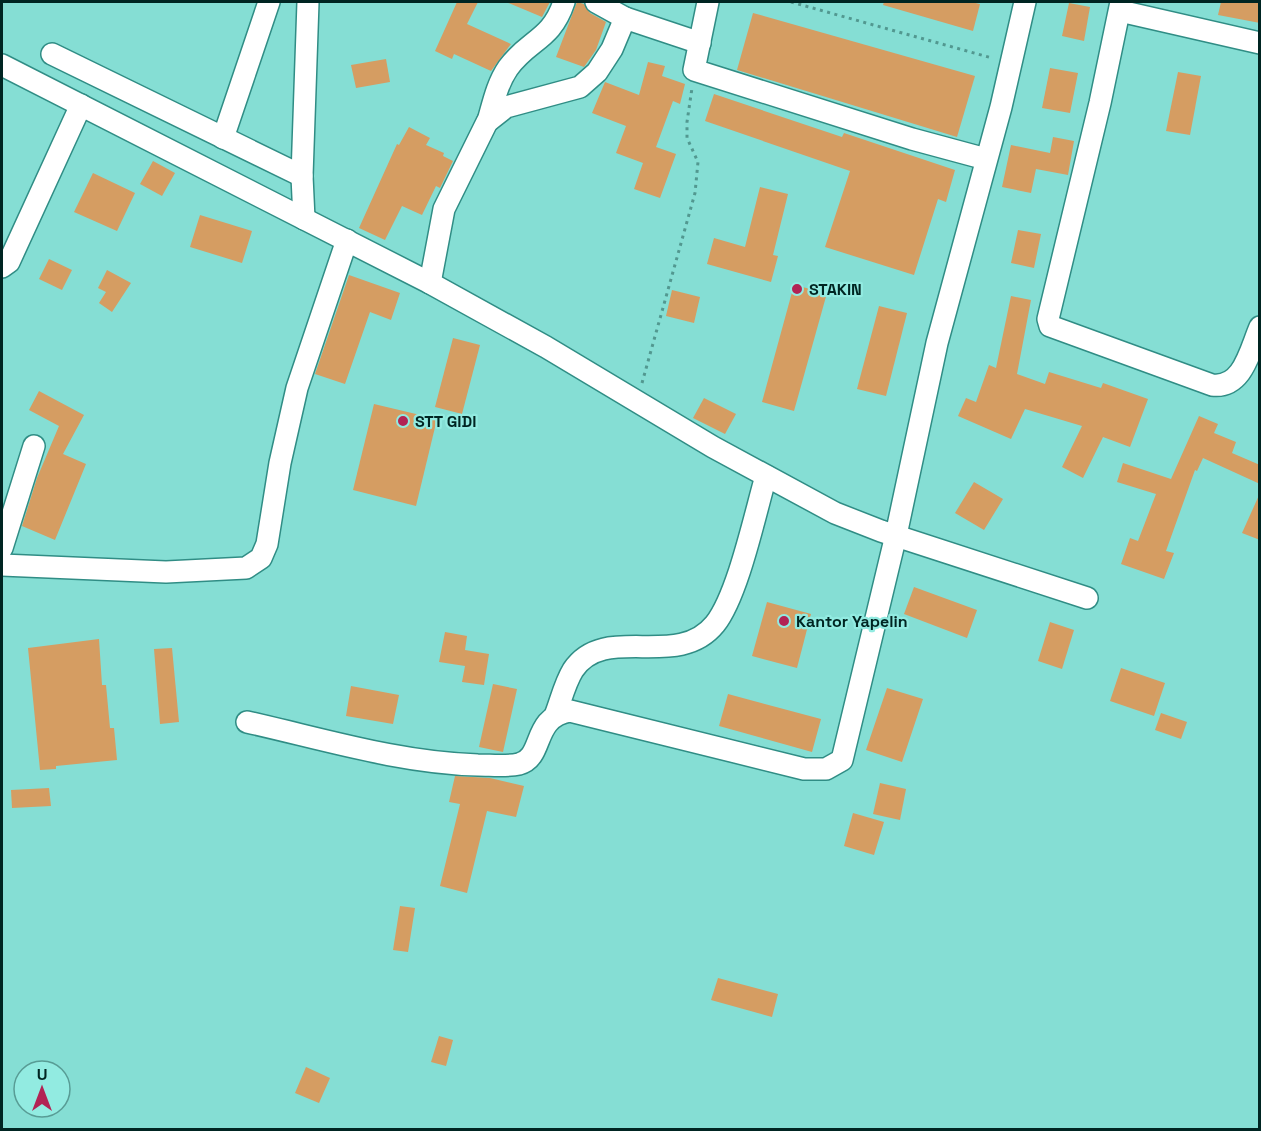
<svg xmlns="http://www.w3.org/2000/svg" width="1261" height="1131" font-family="'Space Grotesk',sans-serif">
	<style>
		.building { fill: #d59d62 }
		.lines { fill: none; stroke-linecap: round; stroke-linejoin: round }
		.minor-casing { stroke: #308d85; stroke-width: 24 }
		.path { stroke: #529890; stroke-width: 3; stroke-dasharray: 3 4.5; stroke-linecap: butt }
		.minor { stroke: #fff; stroke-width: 21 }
		.poi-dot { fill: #b22354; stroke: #92ebe1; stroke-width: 2 }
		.labels { text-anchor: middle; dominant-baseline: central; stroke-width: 4.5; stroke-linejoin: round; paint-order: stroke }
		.poi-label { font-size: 16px; font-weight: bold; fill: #002522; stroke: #92ebe1; text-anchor: start }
	</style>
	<rect width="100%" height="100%" fill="#85ded4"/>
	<g class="building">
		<path d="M457 2H478L467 24 511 44 491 71 454 54 452 59 435 51Z"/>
		<path d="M506 2H550L542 17Z"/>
		<path d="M577 2 584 4 590 13 606 22 596 50 584 67 556 57Z"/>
		<path d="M884 2H971L980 4 973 31 883 5Z"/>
		<path d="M1221 2H1260V23L1218 15Z"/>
		<path d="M1069 3 1090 7 1084 41 1062 36Z"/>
		<path d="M753 13 975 76 957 137 737 70Z"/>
		<path d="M386 59 390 82 356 88 351 65Z"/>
		<path d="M648 62 665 66 662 76 685 84 680 104 673 101 656 147 676 154 660 198 634 189 643 163 616 153 626 126 592 113 605 82 639 95Z"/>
		<path d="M1050 68 1078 73 1070 113 1042 108Z"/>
		<path d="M1178 72 1201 76 1190 135 1166 131Z"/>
		<path d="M714 94 842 137 844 133 955 170 946 202 938 199 914 275 825 247 850 171 705 121Z"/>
		<path d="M409 127 430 138 426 145 444 153 443 156 453 161 440 188 436 186 422 215 402 206 385 240 359 228 397 144 399 145Z"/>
		<path d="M1053 137 1074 141 1068 175 1036 169 1031 193 1002 187 1011 145 1050 153Z"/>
		<path d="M153 161 175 173 162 196 140 184Z"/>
		<path d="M93 173 135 193 117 231 74 212Z"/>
		<path d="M760 187 788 194 773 255 778 256 771 282 707 264 714 238 745 247Z"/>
		<path d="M200 215 252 231 242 263 190 247Z"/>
		<path d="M1018 230 1041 234 1034 268 1011 263Z"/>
		<path d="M49 259 72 270 62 290 39 279Z"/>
		<path d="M107 270 131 283 112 312 99 303 106 292 98 288Z"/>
		<path d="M349 275 400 293 391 320 370 312 345 384 315 374Z"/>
		<path d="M794 285 827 293 794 411 762 402Z"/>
		<path d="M672 290 700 297 694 323 666 316Z"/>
		<path d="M1011 296 1031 300 1017 374 1045 384 1049 372 1101 388 1103 383 1148 399 1130 447 1103 437 1083 478 1062 467 1082 426 1025 409 1011 439 958 416 966 398 976 402 989 365 996 368Z"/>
		<path d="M879 306 907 313 886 396 857 389Z"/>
		<path d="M453 338 480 345 462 414 435 407Z"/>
		<path d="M39 391 84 415 63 454 86 464 55 540 22 526 37 478 59 426 29 410Z"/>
		<path d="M704 398 736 414 725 434 693 418Z"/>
		<path d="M374 404 437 419 416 506 353 490Z"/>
		<path d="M1199 416 1218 424 1214 433 1236 442 1232 453 1260 465V484L1203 458 1197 471 1195 470 1166 551 1174 553 1164 579 1121 564 1130 538 1138 541 1156 494 1117 482 1123 463 1171 479Z"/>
		<path d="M974 482 1003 499 984 530 955 513Z"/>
		<path d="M1260 493V540L1242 533Z"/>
		<path d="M914 587 977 610 967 638 904 614Z"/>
		<path d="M767 602 811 614 797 668 752 656Z"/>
		<path d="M1050 622 1074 630 1062 669 1038 661Z"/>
		<path d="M445 632 467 636 465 650 489 654 484 685 462 682 465 666 439 662Z"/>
		<path d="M99 639 102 685H106L110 728H114L117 760 56 766V769L40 770 28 648Z"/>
		<path d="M172 648 179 722 160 724 154 649Z"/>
		<path d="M1121 668 1165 683 1154 716 1110 701Z"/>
		<path d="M493 684 517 689 503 752 479 747Z"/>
		<path d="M351 686 399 695 393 724 346 716Z"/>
		<path d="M887 688 923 699 902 762 866 750Z"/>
		<path d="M728 694 821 719 812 752 719 726Z"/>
		<path d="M1161 713 1187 722 1181 739 1155 730Z"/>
		<path d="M455 776 490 778 524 786 516 817 487 811 467 893 440 886 460 804 449 802Z"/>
		<path d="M880 783 906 789 900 820 873 814Z"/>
		<path d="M49 788 51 806 12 808 11 790Z"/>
		<path d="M853 813 884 822 874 855 844 846Z"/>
		<path d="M400 906 415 908 408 952 393 950Z"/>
		<path d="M718 978 778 994 772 1017 711 1000Z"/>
		<path d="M439 1036 453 1040 446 1066 431 1062Z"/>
		<path d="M306 1067 330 1078 319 1103 295 1093Z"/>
	</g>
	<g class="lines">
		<g class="minor-casing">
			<g id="minor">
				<path d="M596 2 625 18"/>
				<path d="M708 2 694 70 912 139 986 159"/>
				<path d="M1121 2 1100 103 1048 319 1050 326 1212 385C1243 389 1250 350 1260 327"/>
				<path d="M1120 11 1260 43"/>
				<path d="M52 54 302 176"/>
				<path d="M2 65 430 283 546 347 713 447 835 513 881 531 1087 598"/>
				<path d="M488 121C493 104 497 84 508 68 529 39 551 41 564 2"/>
				<path d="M223 138 269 2"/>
				<path d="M304 219 302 176 308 2"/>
				<path d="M2 267 9 262 81 105"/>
				<path d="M430 283 444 209 487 122 506 107 580 87 597 72 612 49 625 18 700 43"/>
				<path d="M2 548 34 446"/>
				<path d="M2 565 166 572 246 568 261 558 267 544 280 463 297 388 347 240"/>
				<path d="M556 713C561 700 565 683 573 670 605 622 677 671 715 624 738 595 755 514 766 476"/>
				<path d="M247 722C323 739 400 763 478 765 491 765 506 767 519 764 545 757 531 718 570 711L804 769H826L842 760 896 535 937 343 1001 107 1025 2"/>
			</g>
		</g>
		<g class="path">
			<path d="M791 2 992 58"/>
			<path d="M642 383 695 193 698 162 687 138V122L692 88"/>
		</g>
		<use href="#minor" class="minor"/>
	</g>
	<g class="poi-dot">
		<circle cx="797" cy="289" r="6"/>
		<circle cx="403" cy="421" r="6"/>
		<circle cx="784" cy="621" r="6"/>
	</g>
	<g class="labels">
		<g class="poi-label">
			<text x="809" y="289">STAKIN</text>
			<text x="415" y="421">STT GIDI</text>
			<text x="796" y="621">Kantor Yapelin</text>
		</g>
	</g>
	<rect width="1261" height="1131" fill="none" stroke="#002522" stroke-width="6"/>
	<g transform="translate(42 1089)"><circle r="28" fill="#92ebe1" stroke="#589c95" stroke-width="1.5"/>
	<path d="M0-4.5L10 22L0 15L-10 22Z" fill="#b22354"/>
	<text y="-9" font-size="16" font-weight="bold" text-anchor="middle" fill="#002522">U</text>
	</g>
</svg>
